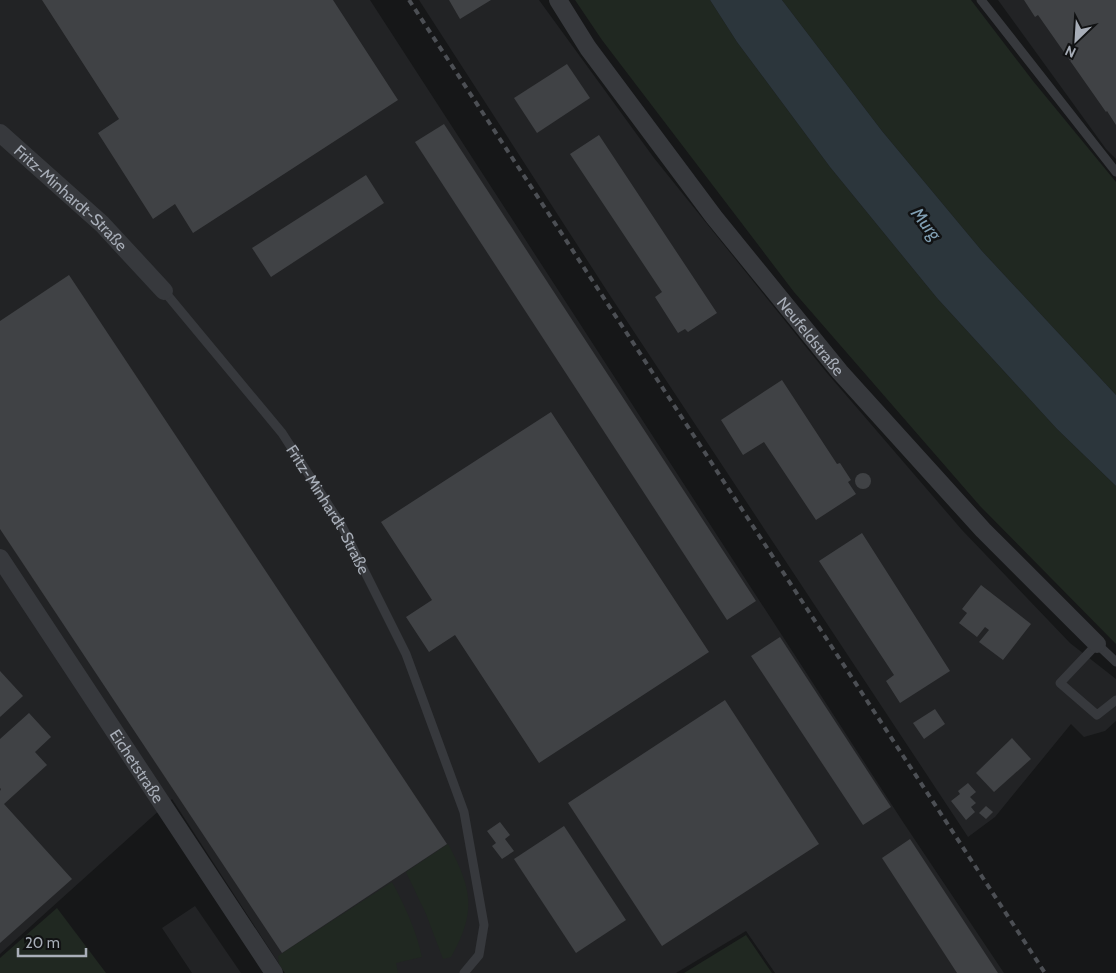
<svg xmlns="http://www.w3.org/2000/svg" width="1116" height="973" font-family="Cabin,sans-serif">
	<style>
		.built { fill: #222325 }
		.green { fill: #202821 }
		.water { fill: #2c363c }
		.building { fill: #404245 }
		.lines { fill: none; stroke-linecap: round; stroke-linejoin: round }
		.service { stroke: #37393d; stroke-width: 9 }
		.minor { stroke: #37393d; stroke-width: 18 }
		.rail { stroke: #4c4f54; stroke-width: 4; stroke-dasharray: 6 5; stroke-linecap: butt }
		.labels { text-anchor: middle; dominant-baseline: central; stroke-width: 5; stroke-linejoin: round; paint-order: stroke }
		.street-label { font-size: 16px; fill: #a8aeb8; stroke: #111213 }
		.water-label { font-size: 18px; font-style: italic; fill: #809fb3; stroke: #111213 }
	</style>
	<rect width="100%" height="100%" fill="#161718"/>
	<g class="built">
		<path d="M0 0H370L903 822 1004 973H775L746 931 676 973H285L172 799 0 954Z"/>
		<path d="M419 0H539L654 158 827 373 962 530 1070 643 1116 679V721L1105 731 1084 737 1071 724 995 817 968 837 609 294Z"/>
		<path d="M998 0H1116V159L1106 149Z"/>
		<path d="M195 906 241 973H192L162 928Z"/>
	</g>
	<g class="green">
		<path d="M575 0H710L737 42 830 167 937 298 1057 429 1116 486V644L980 506 794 292 602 40Z"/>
		<path d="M782 0H971L1033 81 1116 182V395L982 251 882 131Z"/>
		<path d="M448 844C472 888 477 912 451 957L443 959 426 914 406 872Z"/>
		<path d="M392 882C405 906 416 930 422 957L396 963 398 973H285L279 964 278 956Z"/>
		<path d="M57 908 106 973H0V958Z"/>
		<path d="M746 935 772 973H684Z"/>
	</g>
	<path class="water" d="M710 0H782L882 131 982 251 1116 395V486L1057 429 937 298 830 167 737 42Z"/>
	<g class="building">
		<path d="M42 0H333L398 100 193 233 175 204 153 219 98 133 119 119Z"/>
		<path d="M449 0H491L460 19Z"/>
		<path d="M1024 0H1116V125L1107 111 1106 112 1038 15 1035 17Z"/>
		<path d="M567 64 590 98 537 133 514 98Z"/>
		<path d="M444 124 756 601 727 620 415 142Z"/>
		<path d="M599 135 717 313 688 332 685 329 678 333 655 297 662 292 570 154Z"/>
		<path d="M366 175 384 203 271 277 252 248Z"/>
		<path d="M69 275 447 844 282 953 0 529V321Z"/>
		<path d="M782 380 837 464 840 463 851 480 848 482 856 494 816 520 764 442 743 455 721 420Z"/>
		<path d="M551 412 709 652 539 763 455 635 429 652 406 617 432 600 381 522Z"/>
		<circle cx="863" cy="481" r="8"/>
		<path d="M862 533 950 671 900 703 886 681 894 675 819 561Z"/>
		<path d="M981 585 1031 624 1003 660 979 642 989 630 985 627 977 637 959 623 967 613 962 609Z"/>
		<path d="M780 637 891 807 863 825 751 656Z"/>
		<path d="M0 671 23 696 0 717Z"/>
		<path d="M725 700 819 844 662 946 568 803Z"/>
		<path d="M935 709 945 724 924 739 913 723Z"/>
		<path d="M29 713 51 737 35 752 47 765 4 804 72 879 0 943V791L1 789 0 788V739Z"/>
		<path d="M1012 738 1031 759 994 792 976 773Z"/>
		<path d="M968 783 976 792 970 797 976 803 971 807 975 812 966 820 951 801 960 794 958 791Z"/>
		<path d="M986 806 993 812 986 819 979 813Z"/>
		<path d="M500 822 510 835 505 839 514 851 502 859 492 846 496 843 487 831Z"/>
		<path d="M564 826 626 920 576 953 514 859Z"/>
		<path d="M910 839 998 973H957L882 858Z"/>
	</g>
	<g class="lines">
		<g class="service">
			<path d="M981 0 1116 172"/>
			<path id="s1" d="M164 291 282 433 342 526 406 654 464 812 484 925 479 955 464 973"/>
			<path d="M1116 662 1097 644 1060 683 1097 715 1116 700"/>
		</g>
		<g class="minor">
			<path id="s2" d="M558 0 588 48 714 217 840 372 983 530 1097 644"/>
			<path id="s3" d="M0 133 102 224 164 291"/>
			<path id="s4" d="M0 558 274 973"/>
		</g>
		<path class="rail" d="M409 0 1045 973"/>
	</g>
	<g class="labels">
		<g class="street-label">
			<text stroke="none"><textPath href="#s3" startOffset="96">Fritz-Minhardt-Straße</textPath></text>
			<text stroke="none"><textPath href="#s2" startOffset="421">Neufeldstraße</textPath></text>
			<text stroke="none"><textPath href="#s1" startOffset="274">Fritz-Minhardt-Straße</textPath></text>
			<text stroke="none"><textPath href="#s4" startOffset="249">Eichetstraße</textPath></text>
		</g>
		<g class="water-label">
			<text transform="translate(926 224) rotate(52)">Murg</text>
		</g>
	</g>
	<g transform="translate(1076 40) rotate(205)" stroke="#111213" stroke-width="4" paint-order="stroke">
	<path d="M0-4L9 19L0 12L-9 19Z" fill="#a8aeb8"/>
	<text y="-8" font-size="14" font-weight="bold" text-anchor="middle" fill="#a8aeb8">N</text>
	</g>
	<path d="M18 948v8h68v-8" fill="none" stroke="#a8aeb8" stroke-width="2.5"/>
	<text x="25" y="948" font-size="15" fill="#a8aeb8" stroke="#111213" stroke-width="4" paint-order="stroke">20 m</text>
</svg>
